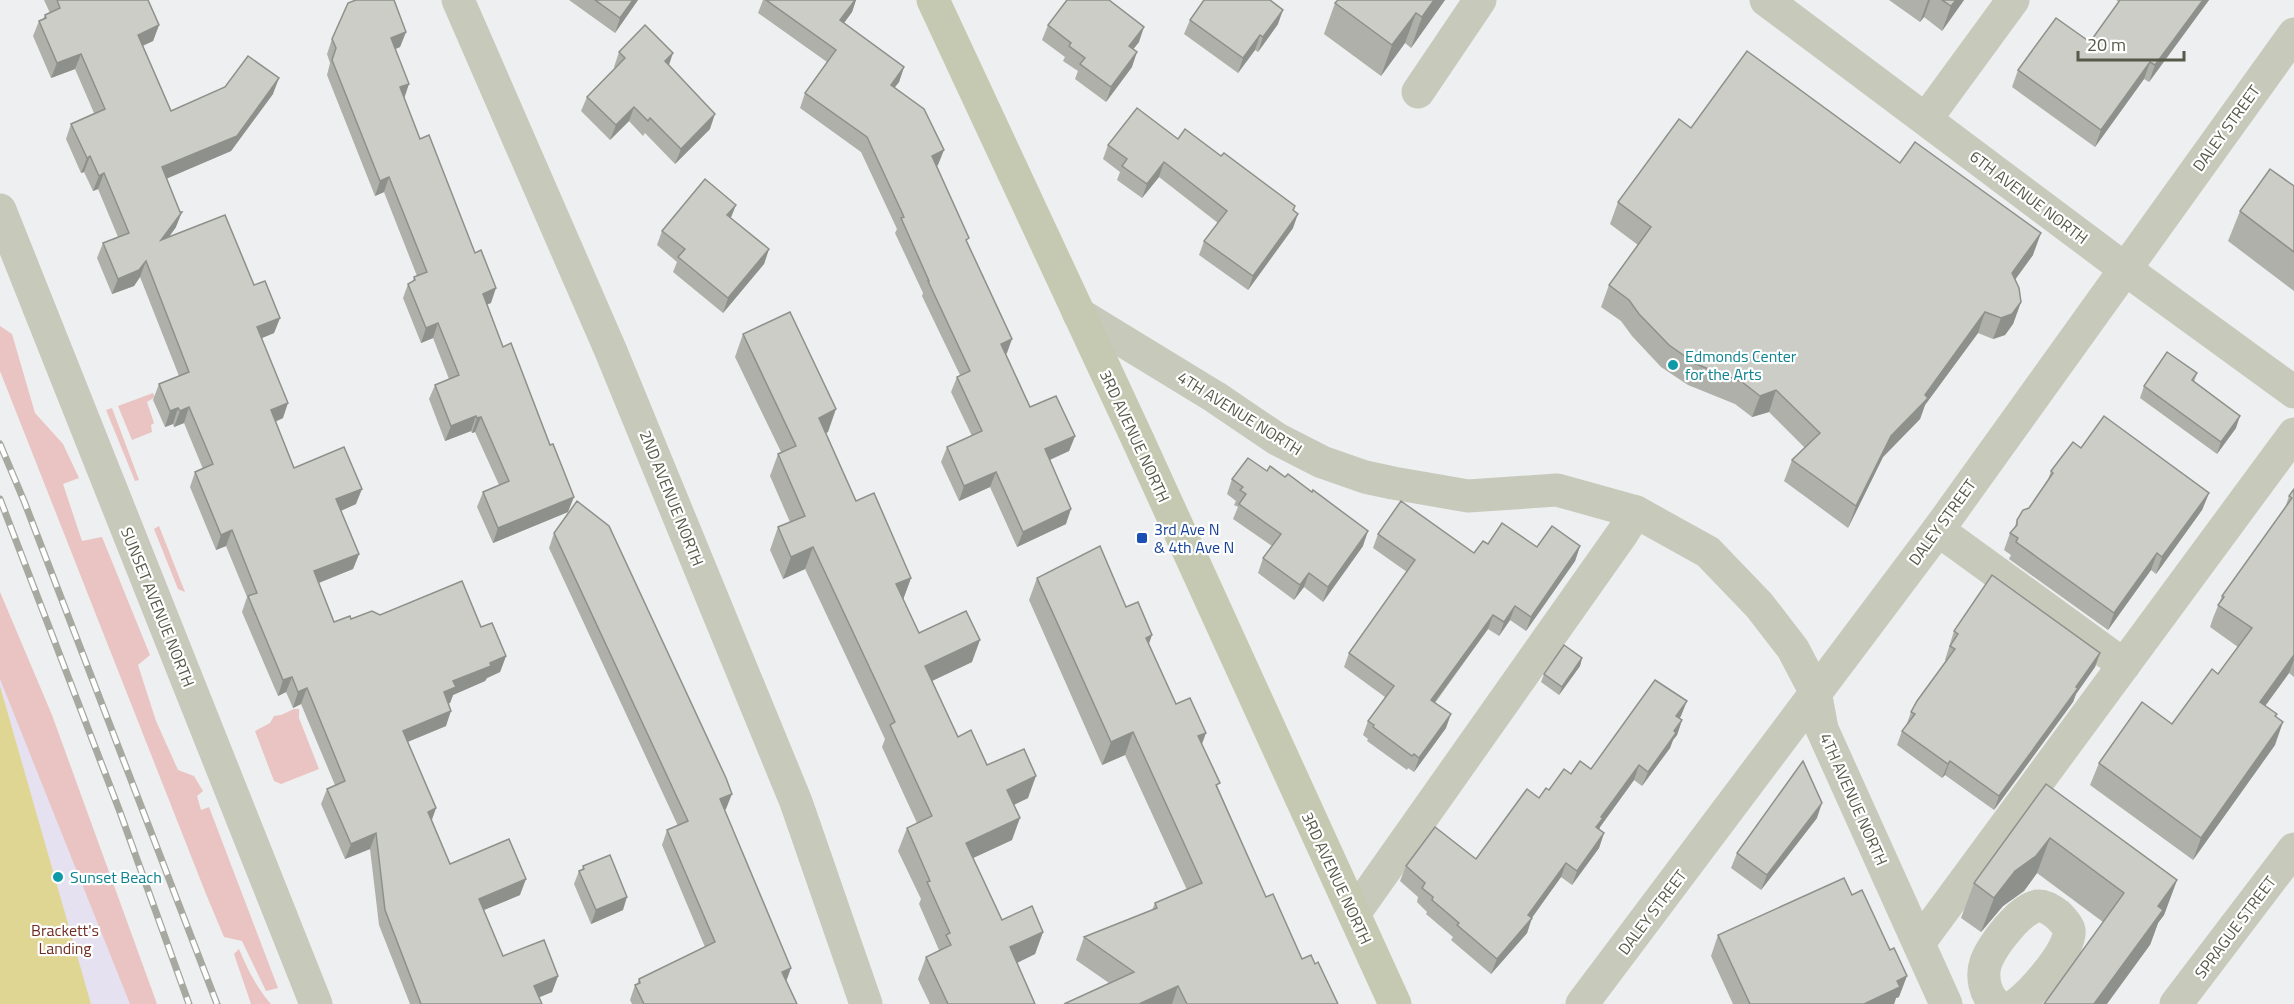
<svg xmlns="http://www.w3.org/2000/svg" width="2294" height="1004" font-family="'Titillium Web',sans-serif">
	<style>
		.green { fill: #e9c4c2 }
		.sand { fill: #e6e1f0 }
		.water { fill: #e0d694 }
		.lines { fill: none; stroke-linecap: round; stroke-linejoin: round }
		.minor { stroke: #c7c9bb; stroke-width: 33 }
		.major { stroke: #c6c9b1; stroke-width: 33 }
		.rail-casing { stroke: #a7a8a0; stroke-width: 7 }
		.rail { stroke: #fff; stroke-width: 4.5; stroke-dasharray: 14; stroke-linecap: butt }
		.wall { fill: #afb0aa }
		.shaded-wall { fill: #8e908b }
		.building { fill: #cbcdc6; stroke: #8e908b; stroke-width: 1.5 }
		.culture-dot { fill: #0f9aa8; stroke: #fff; stroke-width: 2 }
		.transit-dot { fill: #1a4fb4; stroke: #fff; stroke-width: 2 }
		.labels { text-anchor: middle; dominant-baseline: central; stroke-width: 4.5; stroke-linejoin: round; paint-order: stroke }
		.street-label { font-size: 16px; fill: #575949; stroke: #fff }
		.culture-label { font-size: 16px; fill: #0d838f; stroke: #fff; text-anchor: start }
		.transit-label { font-size: 16px; fill: #164399; stroke: #fff; text-anchor: start }
		.park-label { font-size: 16px; fill: #712f23; stroke: #fff }
	</style>
	<rect width="100%" height="100%" fill="#eeeff0"/>
	<g class="green">
		<path d="M0 326 12 334 35 413 63 444 79 478 63 484 82 541 102 537 150 655 138 665 156 721 178 770 194 776 203 791 197 796 201 810 209 807 278 988 266 991 242 941 224 937 206 894 0 371Z"/>
		<path d="M153 393 155 397 147 402 154 423 151 425 152 432 132 440 118 406Z"/>
		<path d="M112 408 139 480 135 481 106 410Z"/>
		<path d="M159 526 185 592 178 589 154 529Z"/>
		<path d="M0 592 52 715 157 1004H0Z"/>
		<path d="M294 709H299V718L319 769 281 784 274 781 255 731 270 723 274 716 281 715Z"/>
		<path d="M239 949C248 970 256 987 271 1004H251L234 954Z"/>
	</g>
	<path class="sand" d="M0 679 130 1004H74L0 750Z"/>
	<path class="water" d="M0 686 91 1004H0Z"/>
	<g class="lines">
		<g class="minor">
			<path d="M458 0 610 349 796 802 866 1004"/>
			<path d="M1766 0 2125 269 2294 392"/>
			<path d="M1418 92 1480 0"/>
			<path d="M1926 119 2013 0"/>
			<path d="M0 210 316 1004"/>
			<path d="M1079 314 1215 397 1277 439 1322 462 1365 477 1393 483 1468 496 1557 490 1636 512 1708 552 1759 605 1793 649 1815 691 1822 729 1946 1004"/>
			<path d="M1938 530 2124 665"/>
			<path d="M1354 914 1622 534 1636 512"/>
			<path d="M1919 943 2294 434"/>
			<path d="M1582 1004 1938 530 2294 34"/>
			<path d="M1996 1004C1985 995 1981 976 1986 962 1992 946 2020 908 2038 906 2045 905 2053 911 2058 915 2062 919 2068 925 2069 930 2072 949 2032 993 2017 1004"/>
			<path d="M2176 1004 2294 849"/>
		</g>
		<path class="major" d="M933 0 1137 438 1395 1004"/>
		<g class="rail-casing">
			<g id="rail">
				<path d="M0 444 24 501 217 1004"/>
				<path d="M0 499 120 812 189 1004"/>
			</g>
		</g>
		<use href="#rail" class="rail"/>
	</g>
	<g class="wall">
		<path d="M44 0H148L159 25 153 41 143 46 171 111 273 94 231 151 166 179 176 227 169 237 254 285 280 318 274 333 262 338 283 418 275 422 294 468 356 504 341 511 359 554 353 569 319 583 334 622 380 615 481 627 506 656 500 672 487 678 485 681 453 695 450 703H448L446 726 408 742 436 808 432 820 450 864 520 895 484 910 503 956 558 976 552 992 539 997 542 1004H410L379 925 370 849 345 859 321 804 327 789 335 785 301 704 293 708 286 692 278 696 242 612 247 597 226 546 216 550 190 487 195 472 203 469 184 423 174 427 173 424 165 427 153 400 159 384 179 376 140 277 134 286 112 294 97 258 103 243 118 237 98 189 93 191 84 172 81 173 66 139 71 124 94 113 75 69 51 78 33 36 39 21 43 19 45 15 50 13Z"/>
		<path d="M569 0H638L615 33Z"/>
		<path d="M763 0H856L852 12 844 23 904 67 899 82 894 88 938 165 937 166 967 243 1007 353 1006 354 1030 407 1075 436 1069 451 1050 460 1066 524 1017 547 990 487 959 501 941 462 947 447 972 436 951 392 957 377 960 375 922 296 923 293 895 233 897 229 861 152 800 108 805 93 827 62 758 13Z"/>
		<path d="M1338 0H1445L1411 48 1405 43 1381 76 1324 34 1335 3Z"/>
		<path d="M1889 0H1964L1942 31 1924 17 1920 22Z"/>
		<path d="M2116 0H2209L2149 82 2144 79 2095 147 2012 87 2018 70 2090 42 2119 2Z"/>
		<path d="M1190 20 1278 24 1258 52 1255 50 1238 73 1184 34Z"/>
		<path d="M1048 25 1139 42 1133 49 1132 67 1106 102 1075 79 1078 71 1063 61 1065 57 1042 40Z"/>
		<path d="M406 32 400 47 396 49 404 98 420 139 491 303 487 304 503 347 568 512 493 543 477 507 483 492 499 485 475 432 472 433 471 431 445 441 429 399 435 385 449 379 433 338 421 343 403 298 408 284 413 281 414 277 417 276 384 192 375 196 327 75 330 63 327 54 332 39Z"/>
		<path d="M619 52 669 65 710 129 675 164 645 133 643 136 629 121 610 140 581 111 587 97 615 68 614 67Z"/>
		<path d="M1691 128 1900 163 2033 255 2015 279 2021 302 2013 324 2005 335 1993 339 1978 333 1925 405 1920 419 1883 457 1848 528 1784 481 1792 460 1805 448 1769 412 1752 417 1735 404 1688 385 1661 367 1632 336 1621 321 1601 307 1609 285 1638 245 1610 224 1618 202Z"/>
		<path d="M1178 139 1221 156 1295 206 1294 211 1293 228 1248 290 1199 255 1204 241 1218 223 1159 177 1142 198 1117 180 1120 172 1103 159 1108 145Z"/>
		<path d="M2294 186V291L2228 241 2240 211Z"/>
		<path d="M731 218 769 249 764 264 723 313 673 272 677 262 657 245 662 231Z"/>
		<path d="M743 334 828 432 826 433 856 501 911 578 903 599 919 633 972 662 932 681 958 737 987 765 1028 798 1014 805 1012 840 973 858 1002 920 1043 932 1035 954 1017 963 1035 1004H930L918 979 926 957 939 950 919 904 921 899 898 851 907 828 917 823 882 747 885 739 805 569 783 579 770 550 778 527 790 522 770 476 778 454 781 452 735 357Z"/>
		<path d="M2197 373 2194 382 2236 428 2217 454 2140 398 2144 386Z"/>
		<path d="M2081 448 2209 493 2202 510 2156 574 2151 570 2108 630 2009 559 2011 555 2004 550 2010 533 2014 529 2017 520 2029 508 2047 482 2051 471Z"/>
		<path d="M1232 479 1363 546 1323 602 1304 587 1294 600 1258 573 1263 558 1272 546 1233 519 1238 507 1234 505 1236 501 1227 494Z"/>
		<path d="M2294 489V677L2289 673 2265 706 2277 714 2276 717 2275 745 2193 860 2090 785 2099 763 2172 724 2218 674 2238 647 2210 627 2213 618 2222 596 2285 508 2289 496Z"/>
		<path d="M554 533 726 809 725 810 786 981 797 1004H632L630 1000 635 985 637 984 639 979 705 947 662 845 667 830 678 826 549 548Z"/>
		<path d="M1378 534 1474 553 1488 544 1537 547 1580 546 1575 561 1526 631 1510 620 1499 636 1488 629 1435 703 1446 728 1414 772 1408 768 1407 770 1367 741 1368 739 1363 735 1368 721 1385 697 1344 667 1349 653 1407 572 1373 548Z"/>
		<path d="M1037 578 1126 607 1149 645 1176 704 1202 744 1218 788 1266 897 1302 959 1315 964 1338 1004H1064L1109 983 1076 960 1084 937 1152 910 1155 903 1187 890 1125 755 1102 765 1029 600Z"/>
		<path d="M1954 631 2100 653 2095 667 2076 694 2073 702 1994 810 1945 775 1942 778 1897 745 1902 731 1906 726 1911 712 1946 661 1945 660Z"/>
		<path d="M1582 658 1580 666 1559 695 1541 682 1544 674Z"/>
		<path d="M1681 716 1679 718 1682 720 1677 735 1673 740 1670 748 1642 786 1634 780 1600 827 1599 829 1604 833 1599 848 1572 885 1561 877 1532 917 1527 933 1491 974 1451 940 1453 937 1426 914 1427 912 1417 902 1418 897 1400 881 1406 866 1476 859 1539 798 1549 790 1591 769Z"/>
		<path d="M2046 784 2177 880 2164 915 2158 923 2150 945 2103 922 2037 873 2024 891 2003 906 1981 932 1961 918 1974 883Z"/>
		<path d="M1817 818 1761 890 1731 868 1737 853Z"/>
		<path d="M583 866 623 910 591 924 574 884 579 871 582 869Z"/>
		<path d="M1718 935 1899 997 1896 998 1894 1004H1733L1711 956Z"/>
	</g>
	<g class="shaded-wall">
		<path d="M633 0H638L615 33 620 18Z"/>
		<path d="M855 0H856L852 12 835 35 840 20Z"/>
		<path d="M1434 0H1445L1411 48 1422 17Z"/>
		<path d="M1928 0H1930L1924 17 1920 22Z"/>
		<path d="M1956 0H1964L1942 31 1951 6Z"/>
		<path d="M2203 0H2209L2149 82 2155 65Z"/>
		<path d="M1283 10 1278 24 1258 52 1263 37Z"/>
		<path d="M1416 13 1405 43 1381 76 1392 45Z"/>
		<path d="M159 25 153 41 132 50 138 35Z"/>
		<path d="M1144 27 1139 42 1124 61 1129 46Z"/>
		<path d="M406 32 400 47 386 52 391 38Z"/>
		<path d="M1260 35 1255 50 1238 73 1243 58Z"/>
		<path d="M1137 52 1132 67 1106 102 1111 87Z"/>
		<path d="M673 53 668 68 665 61Z"/>
		<path d="M81 54 75 69 51 78 57 63Z"/>
		<path d="M2150 62 2144 79 2095 147 2101 130Z"/>
		<path d="M904 67 899 82 885 100 891 85Z"/>
		<path d="M279 78 273 94 231 151 156 183 162 167Z"/>
		<path d="M409 84 404 99 400 87Z"/>
		<path d="M634 107 629 121 610 140 616 125Z"/>
		<path d="M715 114 710 129 675 164 681 149Z"/>
		<path d="M944 150 938 165 927 171 932 156Z"/>
		<path d="M90 156 84 172 81 173 87 158Z"/>
		<path d="M1164 162 1159 177 1142 198 1147 184Z"/>
		<path d="M104 173 98 189 93 191 99 176Z"/>
		<path d="M389 177 384 192 375 196 380 181Z"/>
		<path d="M736 205 730 220 727 215Z"/>
		<path d="M182 212 176 227 155 256 161 240Z"/>
		<path d="M1298 214 1293 228 1248 290 1253 276Z"/>
		<path d="M2041 233 2033 255 2004 295 2012 273Z"/>
		<path d="M769 249 764 264 723 313 728 298Z"/>
		<path d="M146 261 140 277 134 286 112 294 118 279Z"/>
		<path d="M496 288 491 303 478 308 483 294Z"/>
		<path d="M2021 302 2013 324 2005 335 1993 339 2001 318Z"/>
		<path d="M1985 312 1978 333 1925 405 1920 419 1883 457 1848 528 1856 506 1891 436 1925 395Z"/>
		<path d="M280 318 274 333 252 342 257 327Z"/>
		<path d="M438 323 433 338 421 343 426 328Z"/>
		<path d="M1012 339 1007 353 996 359 1001 344Z"/>
		<path d="M1776 390 1769 412 1752 417 1760 396Z"/>
		<path d="M288 403 283 418 265 426 271 410Z"/>
		<path d="M189 407 184 423 174 427 180 411Z"/>
		<path d="M178 408 173 424 165 427 170 411Z"/>
		<path d="M836 409 828 432 811 440 819 418Z"/>
		<path d="M476 416 471 431 445 441 451 426Z"/>
		<path d="M2240 416 2236 428 2217 454 2221 442Z"/>
		<path d="M481 417 475 432 472 433 477 418Z"/>
		<path d="M1075 436 1069 451 1040 464 1045 449Z"/>
		<path d="M996 472 990 487 959 501 964 486Z"/>
		<path d="M362 489 356 504 331 515 336 499Z"/>
		<path d="M2209 493 2202 510 2156 574 2162 557Z"/>
		<path d="M574 497 568 512 493 543 498 528Z"/>
		<path d="M1071 509 1066 524 1017 547 1023 532Z"/>
		<path d="M232 530 226 546 216 550 221 535Z"/>
		<path d="M1368 531 1363 546 1323 602 1328 587Z"/>
		<path d="M1580 546 1575 561 1526 631 1531 617Z"/>
		<path d="M813 547 805 569 783 579 791 557Z"/>
		<path d="M2157 553 2151 570 2108 630 2114 613Z"/>
		<path d="M359 554 353 569 308 587 314 571Z"/>
		<path d="M1309 573 1304 587 1294 600 1300 585Z"/>
		<path d="M911 578 903 600 896 584Z"/>
		<path d="M1515 606 1510 620 1499 636 1504 622Z"/>
		<path d="M1493 615 1488 629 1426 714 1431 700Z"/>
		<path d="M1152 635 1144 658 1146 638Z"/>
		<path d="M980 640 972 662 917 688 925 666Z"/>
		<path d="M2100 653 2095 667 2076 694 2073 702 1994 810 1999 796Z"/>
		<path d="M2294 655V660L2289 673 2252 724 2260 702Z"/>
		<path d="M506 656 500 672 487 678 485 681 453 695 450 703 438 708 444 692 453 681Z"/>
		<path d="M1582 658 1580 666 1559 695 1562 687Z"/>
		<path d="M292 677 286 692 278 696 283 680Z"/>
		<path d="M307 688 301 704 293 708 298 692Z"/>
		<path d="M1687 701 1681 716 1671 730 1676 716Z"/>
		<path d="M451 711 446 726 397 746 403 731Z"/>
		<path d="M1451 714 1446 728 1414 772 1419 758Z"/>
		<path d="M1682 720 1677 735 1673 740 1670 748 1642 786 1648 772Z"/>
		<path d="M2283 722 2275 745 2193 860 2201 838Z"/>
		<path d="M1133 732 1125 755 1102 765 1111 742Z"/>
		<path d="M1206 733 1198 755V736Z"/>
		<path d="M1950 761 1945 775 1942 778 1948 764Z"/>
		<path d="M1639 765 1634 780 1600 827 1598 833 1596 827 1601 817Z"/>
		<path d="M1036 776 1028 798 999 812 1007 790Z"/>
		<path d="M732 794 726 809 715 814 720 799Z"/>
		<path d="M1822 803 1817 818 1761 890 1767 875Z"/>
		<path d="M436 808 430 824 428 812Z"/>
		<path d="M1020 818 1012 840 958 865 966 843Z"/>
		<path d="M376 833 370 849 345 859 351 844Z"/>
		<path d="M1604 833 1599 848 1572 885 1577 871Z"/>
		<path d="M2050 838 2037 873 2024 891 2003 906 1981 932 1994 898 2015 871Z"/>
		<path d="M1566 863 1561 877 1529 922 1532 918 1527 933 1491 974 1497 959Z"/>
		<path d="M526 879 520 895 474 914 479 899Z"/>
		<path d="M2177 880 2164 915 2158 923 2150 945 2107 1004H2094L2158 906Z"/>
		<path d="M627 897 623 910 591 924 596 910Z"/>
		<path d="M1043 932 1035 954 1002 970 1010 947Z"/>
		<path d="M791 968 786 982 782 972Z"/>
		<path d="M558 976 552 992 528 1002 534 986Z"/>
		<path d="M1907 976 1899 997 1896 998 1894 1004H1864L1897 981Z"/>
		<path d="M1178 986 1172 1004H1139Z"/>
	</g>
	<g class="building">
		<path d="M57 0H148L159 25 138 35 171 111 225 87 248 56 279 78 237 136 162 167 180 212H182L161 240 225 215 254 285 265 281 280 318 257 327 288 403 271 410 294 468 344 447 362 489 336 499 359 554 314 571 334 622 350 616 351 619 372 611 380 615 462 581 481 627 492 623 506 656 490 663 491 666 453 681 456 687 444 692 451 711 403 731 436 808 428 812 450 864 509 839 526 879 479 899 503 956 544 940 558 976 534 986 542 1004H421L385 910 376 833 351 844 327 789 345 781 307 688 298 692 292 677 283 680 248 596 257 593 232 530 221 535 195 472 213 464 189 407 180 411 178 408 170 411 159 384 189 372 146 261 139 270 118 279 103 243 129 233 104 173 99 176 90 156 87 158 71 124 105 109 81 54 57 63 39 21 46 18 45 15 60 8Z"/>
		<path d="M356 0H394L406 32 391 38 409 84 400 87 420 139 429 135 475 253 481 250 496 288 483 294 503 347 511 343 550 445 553 444 574 497 498 528 483 492 509 481 481 417 477 418 476 416 451 426 435 385 459 375 438 323 426 328 408 284 415 280 414 277 427 272 389 177 380 181 332 60 336 48 332 39 348 3Z"/>
		<path d="M595 0H633L620 18Z"/>
		<path d="M766 0H855L840 20 904 67 891 85 924 109 944 150 932 156 969 238 966 240 1012 339 1001 344 1030 407 1056 396 1075 436 1045 449 1071 509 1023 532 996 472 964 486 947 447 982 431 957 377 970 371 928 281H929L901 218 904 217 867 137 805 93 836 50Z"/>
		<path d="M1067 0H1109L1144 27 1129 46 1137 52 1111 87 1080 64 1085 58 1069 46 1071 43 1048 25Z"/>
		<path d="M1204 0H1270L1283 10 1263 37 1260 35 1243 58 1190 20Z"/>
		<path d="M1338 0H1434L1422 17 1416 13 1392 45 1335 3Z"/>
		<path d="M1942 0H1956L1951 6Z"/>
		<path d="M2120 0H2203L2155 65 2150 62 2101 130 2018 70 2056 18 2090 42Z"/>
		<path d="M645 25 673 53 665 61 715 114 681 149 650 118 648 121 634 107 616 125 587 97 625 58 619 52Z"/>
		<path d="M1747 51 1900 163 1915 142 2041 233 2012 273 2019 288 2021 302 2012 314 2001 318 1985 312 1925 395 1928 398 1891 436 1856 506 1792 460 1820 433 1776 390 1760 396 1742 382 1696 364 1669 345 1639 314 1629 300 1609 285 1651 227 1618 202 1679 119 1691 128Z"/>
		<path d="M1137 108 1178 139 1185 129 1221 156 1224 153 1295 206 1293 210 1298 214 1253 276 1204 241 1227 211 1164 162 1147 184 1122 166 1127 159 1108 145Z"/>
		<path d="M2270 169 2294 186V252L2240 211Z"/>
		<path d="M705 179 736 205 727 215 769 249 728 298 678 257 685 249 662 231Z"/>
		<path d="M790 312 836 409 819 418 856 501 874 493 911 578 896 584 919 633 966 611 980 640 925 666 958 737 971 730 987 765 1024 749 1036 776 1007 790 1020 818 966 843 1002 920 1032 906 1043 932 1010 947 1035 1004H948L926 957 951 945 946 935 950 933 927 882 930 881 907 828 932 816 890 725 895 722 813 547 791 557 778 527 805 516 778 454 796 446 743 334Z"/>
		<path d="M2167 352 2197 373 2192 380 2240 416 2221 442 2144 386Z"/>
		<path d="M2104 416 2209 493 2162 557 2157 553 2114 613 2016 542 2018 538 2010 533 2017 525V520L2023 510 2029 508 2053 473 2051 471 2073 442 2081 448Z"/>
		<path d="M1248 458 1267 471 1270 466 1285 477 1288 474 1312 492 1313 490 1368 531 1328 587 1309 573 1300 585 1263 558 1281 534 1239 504 1246 494 1240 490 1243 487 1232 479Z"/>
		<path d="M2294 489V655L2260 702 2277 714 2275 716 2283 722 2201 838 2099 763 2142 702 2172 724 2212 669 2218 674 2252 628 2218 605 2224 597 2222 596 2292 498 2289 496Z"/>
		<path d="M577 501 609 526 726 778 732 794 720 799 791 968 782 972 797 1004H644L635 985 640 983 639 979 715 942 667 830 688 821 554 533Z"/>
		<path d="M1401 501 1474 553 1483 541 1488 544 1502 523 1537 547 1552 526 1580 546 1531 617 1515 606 1504 622 1493 615 1431 700 1451 714 1419 758 1414 754 1412 756 1373 727 1374 725 1368 721 1394 686 1349 653 1415 560 1378 534Z"/>
		<path d="M1100 546 1126 607 1138 602 1152 635 1146 638 1176 704 1190 698 1206 733 1198 736 1220 783 1216 785 1266 897 1273 894 1302 959 1311 955 1315 964 1318 962 1338 1004H1187L1178 986 1139 1004H1064L1134 972 1084 937 1157 908 1155 903 1202 883 1133 732 1111 742 1037 578Z"/>
		<path d="M1992 575 2100 653 2076 687 2078 688 1999 796 1950 761 1948 764 1902 731 1915 714 1911 712 1917 701 1955 649 1950 646 1958 634 1954 631Z"/>
		<path d="M1564 645 1582 658 1562 687 1544 674Z"/>
		<path d="M1655 680 1687 701 1676 716 1682 720 1674 731 1676 733 1648 772 1639 765 1601 817 1603 818 1596 827 1604 833 1577 871 1566 863 1528 915 1532 918 1497 959 1457 925 1459 923 1432 900 1433 897 1422 888 1425 883 1406 866 1435 827 1476 859 1527 789 1539 798 1546 788 1549 790 1564 769 1571 774 1580 761 1591 769Z"/>
		<path d="M1803 761 1822 803 1767 875 1737 853Z"/>
		<path d="M2046 784 2177 880 2158 906 2163 910 2094 1004H2044L2124 893 2050 838 2036 856 2015 871 1994 898 1974 883Z"/>
		<path d="M610 855 627 897 596 910 579 871 584 869 583 866Z"/>
		<path d="M1844 878 1852 895 1862 890 1890 950 1894 948 1907 976 1897 981 1900 987 1864 1004H1750L1718 935Z"/>
	</g>
	<g class="culture-dot">
		<circle cx="1673" cy="365" r="6"/>
		<circle cx="58" cy="877" r="6"/>
	</g>
	<rect class="transit-dot" x="1136" y="532" width="12" height="12" rx="3"/>
	<g class="labels">
		<g class="street-label">
			<text transform="translate(2226 128) rotate(-54)">DALEY STREET</text>
			<text transform="translate(2029 197) rotate(37)">6TH AVENUE NORTH</text>
			<text transform="translate(1240 413) rotate(32)">4TH AVENUE NORTH</text>
			<text transform="translate(1135 436) rotate(65)">3RD AVENUE NORTH</text>
			<text transform="translate(672 498) rotate(68)">2ND AVENUE NORTH</text>
			<text transform="translate(1942 522) rotate(-54)">DALEY STREET</text>
			<text transform="translate(158 607) rotate(68)">SUNSET AVENUE NORTH</text>
			<text transform="translate(1854 799) rotate(66)">4TH AVENUE NORTH</text>
			<text transform="translate(1337 878) rotate(65)">3RD AVENUE NORTH</text>
			<text transform="translate(1652 912) rotate(-53)">DALEY STREET</text>
			<text transform="translate(2235 927) rotate(-53)">SPRAGUE STREET</text>
		</g>
		<g class="culture-label">
			<text x="1685" y="356">Edmonds Center<tspan x="1685" dy="18">for the Arts</tspan></text>
			<text x="70" y="877">Sunset Beach</text>
		</g>
		<g class="transit-label">
			<text x="1154" y="529">3rd Ave N<tspan x="1154" dy="18">&amp; 4th Ave N</tspan></text>
		</g>
		<g class="park-label">
			<text x="65" y="930">Brackett's<tspan x="65" dy="18">Landing</tspan></text>
		</g>
	</g>
	<path d="M2078 51v9h106v-9" fill="none" stroke="#575949" stroke-width="3"/>
	<text x="2087" y="51" font-size="18" fill="#575949" stroke="#ffffff" stroke-width="4.5" paint-order="stroke">20 m</text>
</svg>
